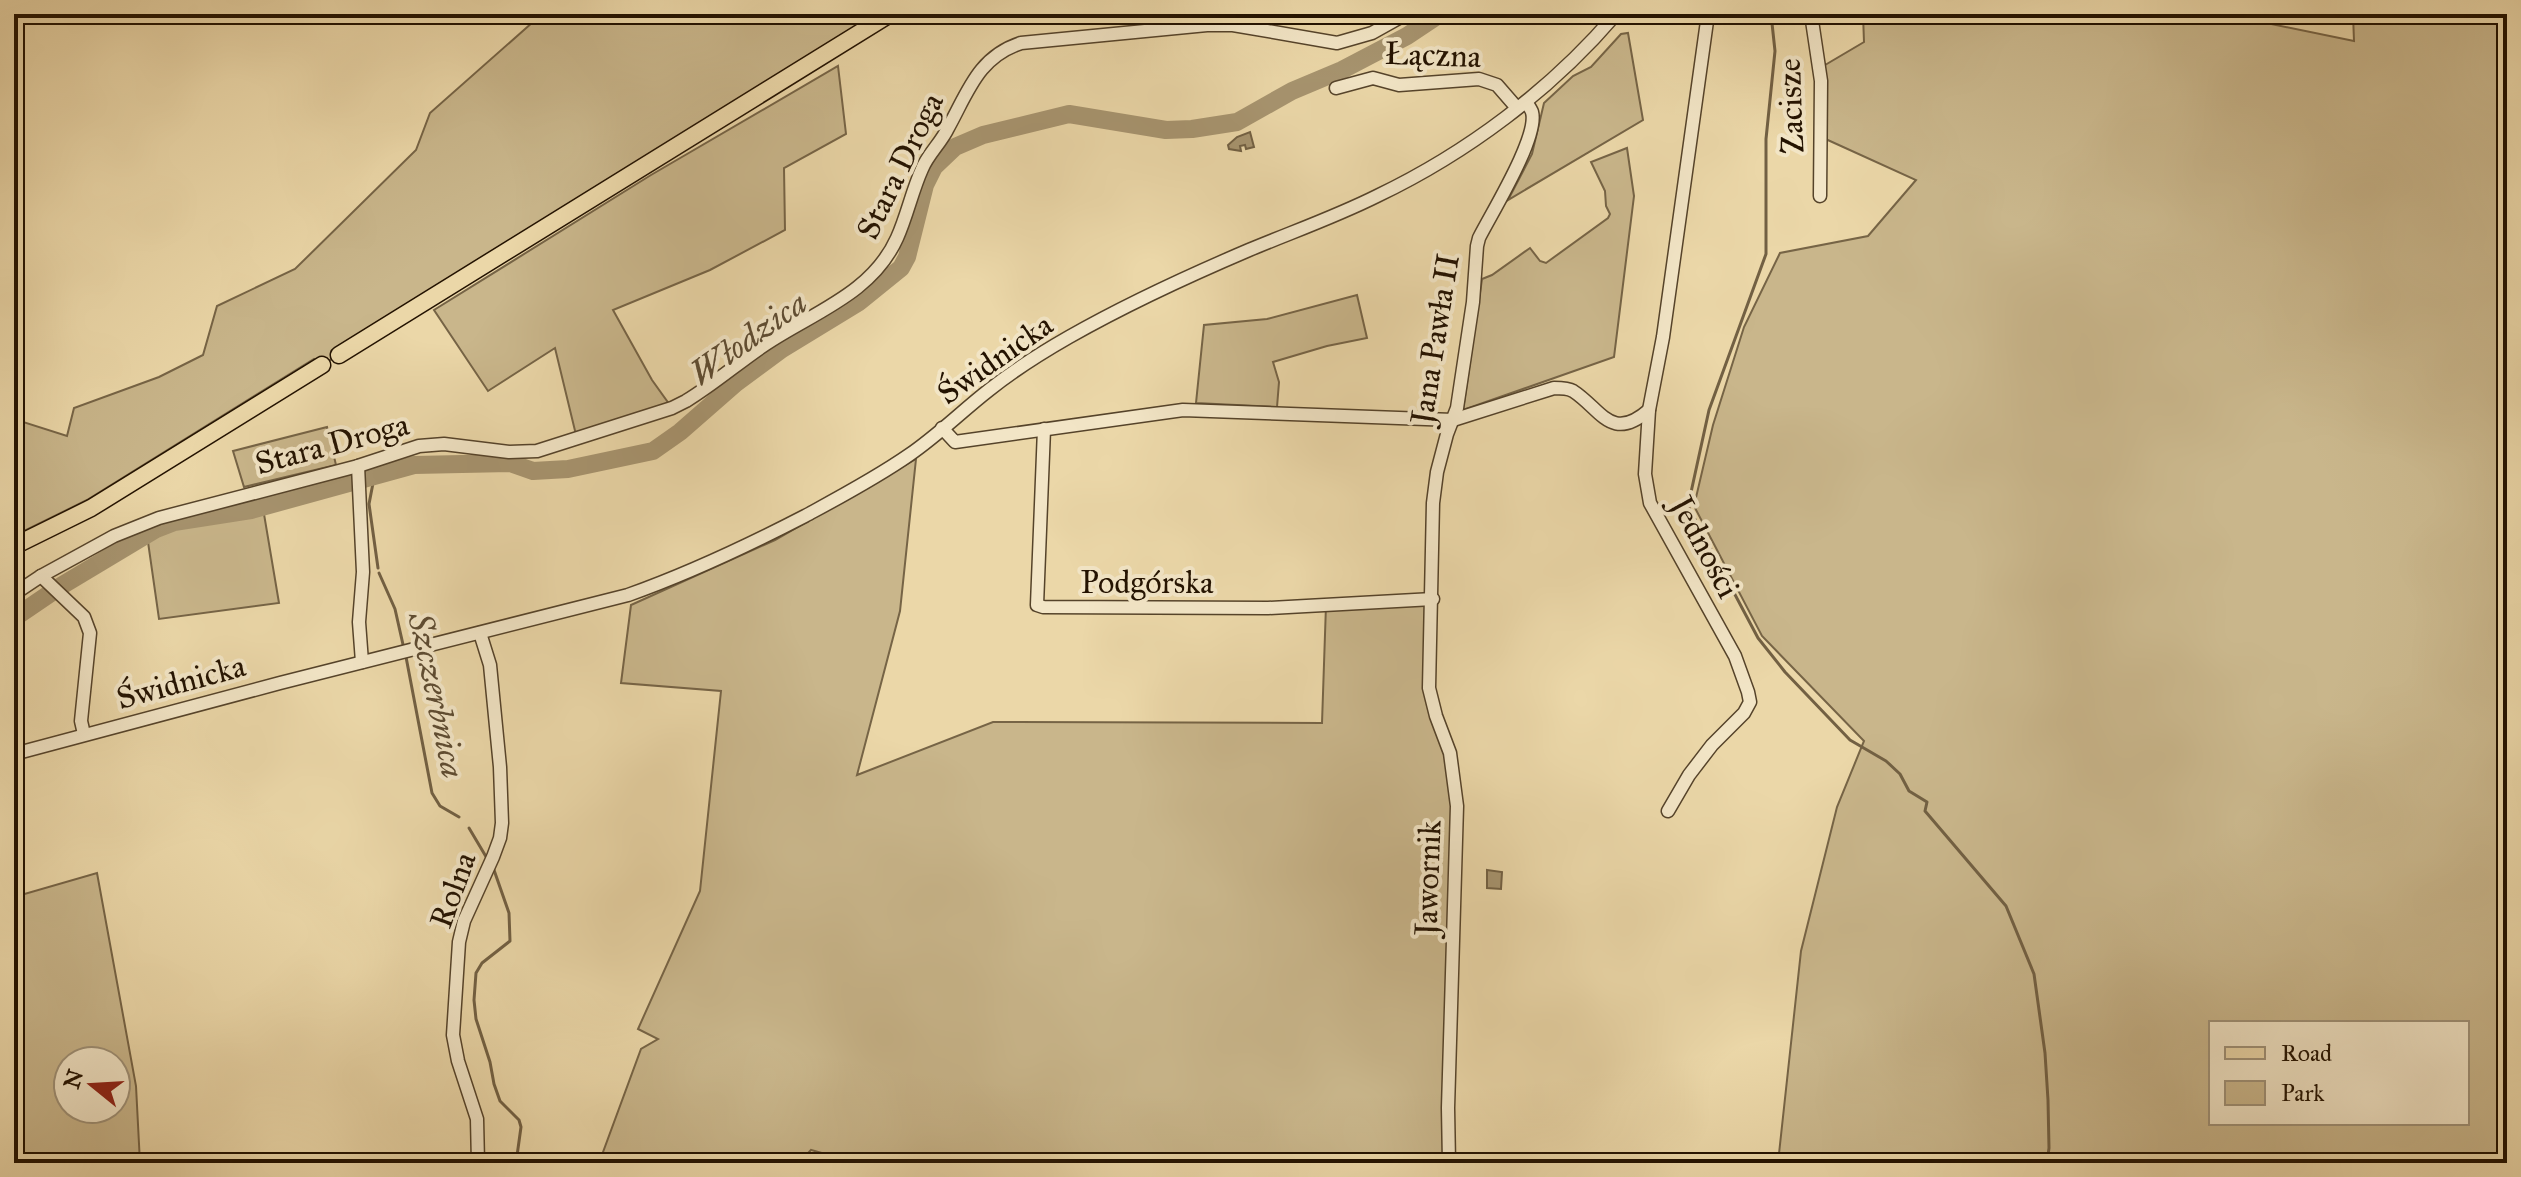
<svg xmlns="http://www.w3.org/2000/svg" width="2521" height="1177" font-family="'IM FELL Great Primer',serif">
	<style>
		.green { fill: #c9b68b; stroke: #766446; stroke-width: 2; fill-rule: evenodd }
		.water { fill: #a7946f; stroke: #726043; stroke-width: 2 }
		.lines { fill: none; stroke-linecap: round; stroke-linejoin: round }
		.stream { stroke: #726043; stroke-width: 3 }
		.river { stroke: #a7946f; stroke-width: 18 }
		.minor-casing { stroke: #55432a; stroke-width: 15 }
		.major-casing { stroke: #231200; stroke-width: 19 }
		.minor { stroke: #f2e5c6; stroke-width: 12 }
		.major { stroke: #ebd7a8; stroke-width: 16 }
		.labels { text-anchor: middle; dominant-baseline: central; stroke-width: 8; stroke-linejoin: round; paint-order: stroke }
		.street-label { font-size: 32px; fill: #231200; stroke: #f2e5c6 }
		.water-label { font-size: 34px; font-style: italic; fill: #5e4c32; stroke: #f2e5c6 }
	</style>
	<rect width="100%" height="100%" fill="#ebd7a8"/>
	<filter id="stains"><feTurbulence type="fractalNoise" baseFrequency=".0025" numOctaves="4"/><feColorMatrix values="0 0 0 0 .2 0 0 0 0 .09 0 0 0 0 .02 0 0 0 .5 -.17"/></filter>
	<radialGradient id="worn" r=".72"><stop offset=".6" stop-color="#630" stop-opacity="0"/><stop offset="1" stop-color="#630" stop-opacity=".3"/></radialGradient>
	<g class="green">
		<path d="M542 14H890L322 365 314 359 87 500 14 536V419L67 436 74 408 159 377 203 355 217 306 295 269 416 150 430 113Z"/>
		<path d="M1863 14H2223L2354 41 2353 14H2507V726L2505 727 2507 733V1163H1778L1801 951 1837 807 1864 741 1762 636 1694 506 1713 425 1744 327 1780 253 1868 236 1916 180 1819 136 1820 68 1864 42ZM2211 1023H2467V1123H2211Z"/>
		<path d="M1628 33 1643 120 1508 200 1532 154 1544 103 1573 76 1591 67 1621 34Z"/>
		<path d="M838 66 846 134 784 168 785 230 710 270 613 310 652 380 672 408 577 439 555 348 488 391 434 310 651 175Z"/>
		<path d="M1627 148 1634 196 1614 357 1463 410 1482 279 1492 275 1530 248 1540 261 1546 263 1608 218 1610 214 1606 206 1605 191 1591 162Z"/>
		<path d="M1357 295 1367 338 1327 346 1273 362 1279 382 1277 407 1196 403 1204 325 1267 319Z"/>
		<path d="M327 427 336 465 244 487 233 451Z"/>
		<path d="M916 459 900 611 857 775 993 722 1322 723 1326 605 1433 599 1429 688 1454 775 1449 1163H832L829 1155 811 1150 799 1163H599L641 1049 658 1039 638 1029 700 891 721 691 621 683 631 605 775 540Z"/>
		<path d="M251 510 264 514 279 603 159 619 148 542 156 529 174 522Z"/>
		<path d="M97 873 136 1086 140 1163H14V897ZM68 1061H116V1109H68Z"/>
	</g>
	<g class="water">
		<path d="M1250 132 1254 147 1246 149 1245 145 1240 146 1241 151 1229 149 1228 145 1237 137Z"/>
		<path d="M1487 870 1502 872 1501 889 1487 888Z"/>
	</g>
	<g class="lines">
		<g class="stream">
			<path d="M1771 14 1775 51 1766 139V254L1709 410 1688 506 1758 638 1785 672 1850 740 1886 761 1900 774 1909 791 1927 802 1925 811 2006 906 2034 974 2045 1053 2048 1100 2049 1148 2047 1163"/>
			<path d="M374 478 369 504 378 568"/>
			<path d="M379 573 395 609 404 649"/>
			<path d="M406 657 432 793 440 806 459 817"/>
			<path d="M469 828 488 860"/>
			<path d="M494 870 509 913 510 941 482 963 476 973 474 1000 476 1019 490 1062 494 1084 500 1101 519 1120 521 1127 516 1163"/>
		</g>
		<path class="river" d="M14 618 61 586 156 529 174 522 251 510 414 465 510 463 533 471 568 469 653 451 680 432 736 383 782 349 859 302 901 268 907 257 925 185 934 167 955 147 983 135 1069 114 1166 130 1192 129 1237 122 1292 91 1342 70 1407 36 1440 14"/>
		<g class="minor-casing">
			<g id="minor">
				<path d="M1811 14 1821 81 1820 196"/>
				<path d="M1336 88 1373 78 1399 85 1479 79 1497 85 1517 108"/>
				<path d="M942 428 955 442 1183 410 1453 420 1554 388C1561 388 1568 388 1573 391 1601 409 1611 443 1649 410"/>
				<path d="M1044 429 1037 605 1043 607 1268 608 1433 599"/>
				<path d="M358 466 363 572 359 622 362 662"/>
				<path d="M41 576 84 617 90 633 81 721 84 734"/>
				<path d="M14 594 41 576 114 536 159 518 358 466 419 446 444 444 509 452 537 451 672 408 686 401C714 384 739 362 766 344 812 313 872 294 897 238 907 216 912 191 922 169 928 154 941 143 948 128 968 92 978 57 1021 43L1207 25H1233L1337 43 1372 33 1406 14"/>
				<path d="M14 754 280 683 628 595C690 573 747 546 805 516 840 497 876 478 909 455 937 436 962 411 989 390 1014 370 1041 353 1069 337 1127 304 1188 276 1249 250 1292 232 1335 217 1377 196 1467 153 1551 90 1616 14"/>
				<path d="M1668 811 1689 775 1712 745 1744 713 1750 702 1748 692 1735 656 1650 503 1645 474 1649 410 1663 337 1708 14"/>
				<path d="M478 1163 477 1119 458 1061 453 1035 459 942 464 921 493 857 500 838 502 823 500 767 490 665 480 633"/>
				<path d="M1449 1163 1448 1108 1457 806 1450 753 1436 716 1429 688 1433 503 1437 472 1447 434 1457 408 1473 302 1477 246 1479 238C1491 214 1539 137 1532 112 1531 109 1528 105 1526 102"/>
			</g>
		</g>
		<g class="major-casing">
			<g id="major">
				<path d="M339 355 890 14"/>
				<path d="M14 546 91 508 322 365"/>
			</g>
		</g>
		<use href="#minor" class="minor"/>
		<use href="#major" class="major"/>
	</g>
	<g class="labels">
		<g class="street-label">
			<text transform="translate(1433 55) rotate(2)">Łączna</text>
			<text transform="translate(1791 106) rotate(-92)">Zacisze</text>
			<text transform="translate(900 166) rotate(-64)">Stara Droga</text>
			<text transform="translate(1435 339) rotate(-81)">Jana Pawła II</text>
			<text transform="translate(995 359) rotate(-35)">Świdnicka</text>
			<text transform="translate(332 444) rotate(-15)">Stara Droga</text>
			<text transform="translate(1705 547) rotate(62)">Jedności</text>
			<text x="1147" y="582">Podgórska</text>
			<text transform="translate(181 682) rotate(-15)">Świdnicka</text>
			<text transform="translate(1428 878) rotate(-88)">Jawornik</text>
			<text transform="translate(453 890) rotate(-70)">Rolna</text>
		</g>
		<g class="water-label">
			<text transform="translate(748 338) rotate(-36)">Włodzica</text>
			<text transform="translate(437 695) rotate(78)">Szczerbnica</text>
		</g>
	</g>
	<rect width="2521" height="1177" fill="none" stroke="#ebd7a8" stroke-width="48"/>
	<rect x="16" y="16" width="2489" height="1145" fill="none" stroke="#231200" stroke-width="4"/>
	<rect x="24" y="24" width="2473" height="1129" fill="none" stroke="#231200" stroke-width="2"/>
	<rect x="2209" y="1021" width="260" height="104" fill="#f2e5c6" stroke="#9f9177" stroke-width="2"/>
	<rect x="2225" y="1047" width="40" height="12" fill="#ebd7a8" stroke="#9f9177" stroke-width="2"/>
	<text x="2281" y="1061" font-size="24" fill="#231200">Road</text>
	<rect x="2225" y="1081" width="40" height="24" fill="#c9b68b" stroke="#9f9177" stroke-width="2"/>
	<text x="2281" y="1101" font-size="24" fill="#231200">Park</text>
	<g transform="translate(92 1085) rotate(288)"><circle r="38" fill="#f2e5c6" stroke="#9f9177" stroke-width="2"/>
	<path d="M0-6L14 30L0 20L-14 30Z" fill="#8f2418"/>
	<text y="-12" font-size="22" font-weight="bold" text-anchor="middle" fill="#231200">N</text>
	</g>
	<rect width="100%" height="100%" filter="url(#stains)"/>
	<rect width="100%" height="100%" fill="url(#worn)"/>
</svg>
